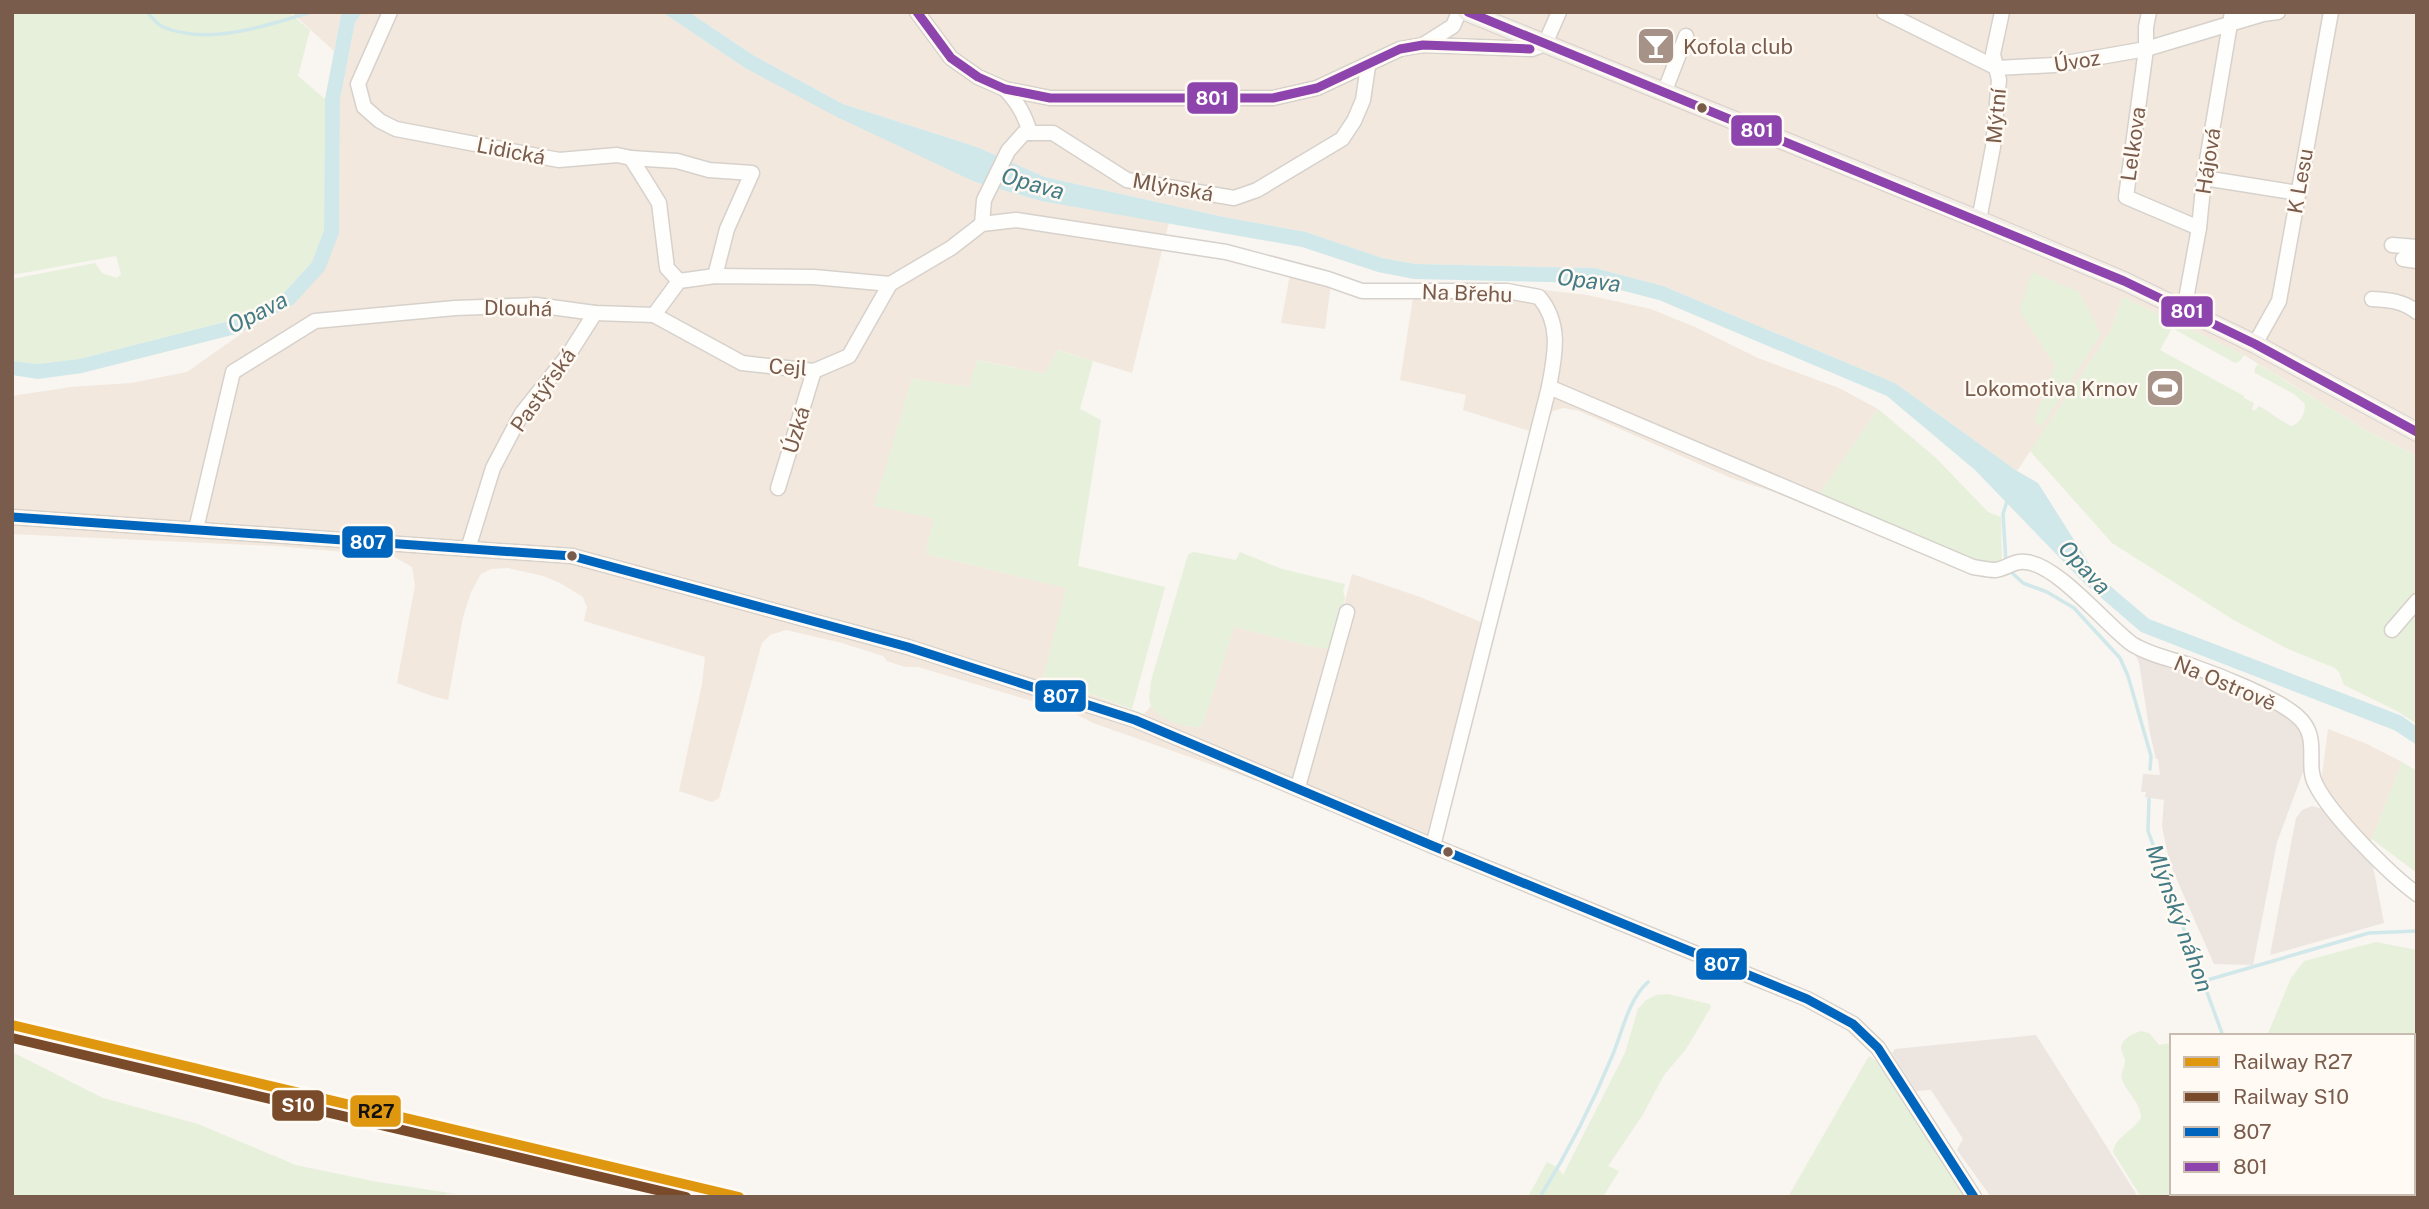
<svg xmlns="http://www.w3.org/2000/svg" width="2429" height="1209" font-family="'Public Sans',sans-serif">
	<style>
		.residential { fill: #f2e8de }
		.industrial { fill: #ede5e0 }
		.green { fill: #e7f0db }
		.water { fill: #d0e8ea }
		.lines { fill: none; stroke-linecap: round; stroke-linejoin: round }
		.stream { stroke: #d0e8ea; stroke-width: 3.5 }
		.minor-casing { stroke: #d7d1cb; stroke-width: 17 }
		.major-casing { stroke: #dad1cc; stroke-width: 20 }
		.minor { stroke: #fefefd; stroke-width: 14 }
		.major { stroke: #f3eee8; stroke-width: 18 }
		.bus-1-casing { stroke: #fffaf3; stroke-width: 14 }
		.bus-2-casing { stroke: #fffaf3; stroke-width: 14 }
		.bus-1 { stroke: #0065bd; stroke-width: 9 }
		.bus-2 { stroke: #8e44ad; stroke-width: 9 }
		.rail-1-casing { stroke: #fffaf3; stroke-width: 16 }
		.rail-2-casing { stroke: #fffaf3; stroke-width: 16 }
		.rail-1 { stroke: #de970f; stroke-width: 10 }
		.rail-2 { stroke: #7a4b2a; stroke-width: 10 }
		.bus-dot { fill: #7a5c4d; stroke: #fffaf3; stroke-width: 2.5 }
		.labels { text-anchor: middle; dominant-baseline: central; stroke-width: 5; stroke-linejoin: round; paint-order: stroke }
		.poi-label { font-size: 21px; fill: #7a5c4d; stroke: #fffaf3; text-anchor: start }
		.street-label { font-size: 21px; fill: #7a5c4d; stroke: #fffaf3 }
		.water-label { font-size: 23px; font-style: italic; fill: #437c86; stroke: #fffaf3 }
		.line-badge { stroke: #fffaf3; stroke-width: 2.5 }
		.badge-label { font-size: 19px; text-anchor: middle; font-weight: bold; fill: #fff }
		.pale-badge-label { font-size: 19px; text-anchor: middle; font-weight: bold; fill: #111 }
	</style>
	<rect width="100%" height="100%" fill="#f9f5f0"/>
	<g class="residential">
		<path d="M291 12H344L341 15 334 51Z"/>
		<path d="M363 12H662L745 68 975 182 1041 201 1169 222 1132 373 1058 350 1045 374 978 360 969 387 912 379 875 505 934 518 926 554 1067 588 1043 677 1144 714 1151 706 1156 711 1185 726 1199 727 1203 723 1234 627 1319 648H1333L1352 574 1420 597 1493 627 1445 820 1446 825 1437 855 1261 782 1093 723 1076 714 918 667H905L887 661 883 656 842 643 786 630 770 635 762 643 719 798 712 802 679 791 702 684 705 657 584 621 587 607 583 597 560 583 543 576 508 568 491 569 481 574 471 592 463 617 448 700 432 696 397 683 415 585 412 567 393 556 275 546 12 534V396L71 387 131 383 187 372 245 331 293 305 339 233 340 100 355 22Z"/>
		<path d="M689 12H2417V456L2369 432 2244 355 2123 297 2110 332 2017 471 1895 383 1663 286 1595 268 1416 264 1382 258 1306 232 1224 217 1045 177 977 147 843 104 753 55Z"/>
		<path d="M1290 274 1331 284 1325 329 1281 323Z"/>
		<path d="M1415 286H1490L1536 289 1587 295 1651 309 1695 327 1758 358 1839 388 1878 409 1812 505 1731 478 1579 411 1563 408 1553 411 1545 424 1542 435 1463 410 1466 395 1400 380Z"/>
		<path d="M2328 729 2367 744 2402 762 2370 844 2332 802 2321 782Z"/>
	</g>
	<g class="industrial">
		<path d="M2134 652 2211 677 2297 719 2309 756 2277 842 2253 965 2214 964 2170 864 2162 827 2164 800 2145 797 2146 792H2141L2143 774 2160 775 2158 759H2156L2150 734 2139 663Z"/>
		<path d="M2312 806 2327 810 2371 856 2384 923 2270 955 2296 818 2302 810Z"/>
		<path d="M2036 1035 2095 1128 2138 1197H1991L1957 1150 1963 1139 1931 1090 1916 1091 1892 1053 1895 1049Z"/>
	</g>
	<g class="green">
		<path d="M12 12H288L310 30 298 76 325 99 324 230 312 262 284 293 237 319 79 359 38 364 12 361V279L95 263 102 273 117 278 121 274 116 256 12 275Z"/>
		<path d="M2032 272 2079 292 2101 334 2041 427 2034 420 2055 366 2019 311Z"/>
		<path d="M2123 297 2244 355 2240 361 2235 363 2172 328 2160 350 2244 396V398L2254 403 2252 409 2254 411 2259 406C2268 411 2285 424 2292 426 2301 422 2305 414 2305 404L2294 394 2255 373 2254 370 2258 364 2369 432 2417 456V724L2397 711 2344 685 2339 672 2335 668 2288 649 2232 619 2112 543 2030 451 2110 332Z"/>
		<path d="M1057 350 1093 361 1080 409 1101 420 1078 566 1165 587 1132 709 1043 677 1066 588 926 554 933 518 874 506 912 379 969 387 977 360 1045 374Z"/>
		<path d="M1878 409 1936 458 1988 512 2001 517 2002 565 1976 564 1818 496Z"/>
		<path d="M1194 552 1236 560 1240 552 1282 569 1345 584 1343 591 1345 598 1333 648H1319L1234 627 1203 724 1199 727C1184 727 1156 720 1150 703 1148 697 1151 688 1151 681L1187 558 1189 554Z"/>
		<path d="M2402 762 2417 771V873L2372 839Z"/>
		<path d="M2376 942 2417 950V1150L2413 1154V1036H2267L2291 978 2304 961Z"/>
		<path d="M1668 994 1709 1004 1711 1007 1686 1049 1664 1075 1642 1116 1608 1166 1619 1171 1603 1197H1528L1547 1162 1557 1167 1563 1175 1625 1053 1638 1009 1646 1000 1656 995Z"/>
		<path d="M2141 1031 2149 1033 2159 1045 2172 1043V1193H2296L2298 1197H2141L2113 1152C2115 1137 2133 1131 2141 1118 2141 1103 2129 1095 2123 1082 2119 1074 2125 1069 2125 1060 2125 1060 2121 1050 2121 1049 2121 1039 2132 1034 2141 1031Z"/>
		<path d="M12 1052 103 1098 198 1124 296 1165 372 1181 456 1194H446L443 1197H12Z"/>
		<path d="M1869 1056 1874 1059 1887 1074 1964 1197H1788Z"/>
	</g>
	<g class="water">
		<path d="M344 12H363L355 22 340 100 339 233 325 270 293 305 240 333 82 373 38 379 12 375V361L38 364 79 359 237 319 284 293 312 262 324 230 325 99 341 15Z"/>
		<path d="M662 12H689L753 55 843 104 977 147 1045 177 1224 217 1306 232 1382 258 1416 264 1595 268 1663 286 1895 383 2017 471 2038 483 2095 573 2149 619 2402 716 2417 727V745L2394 730 2141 632 2084 583 1975 470 1887 396 1659 300 1593 283 1414 279 1378 272 1302 247 1041 201 975 182 837 117 745 68Z"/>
	</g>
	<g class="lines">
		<g class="stream">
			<path d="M147 12C152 17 157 24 163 27 210 46 265 26 311 12"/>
			<path d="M2006 562 2003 514 2007 501"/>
			<path d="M2009 570 2023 583 2047 592 2074 608 2120 658 2128 676 2151 756 2150 769"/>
			<path d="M2149 799 2148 831 2223 1036"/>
			<path d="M2204 981 2369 933 2417 931"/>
			<path d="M2309 1193 2311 1197"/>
			<path d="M1540 1197C1568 1152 1593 1103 1613 1054 1623 1030 1628 1000 1648 982"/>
		</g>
		<g class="minor-casing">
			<g id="minor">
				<path d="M390 12 358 84 364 107 380 121 396 129 559 160 617 155 631 158 659 203 667 268 679 281"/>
				<path d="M917 12 951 58 978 77 1005 89 1050 98H1273L1317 88 1400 49 1423 45 1532 49 1545 44 1559 12"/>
				<path d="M1884 12 1997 68 2054 65 2146 49 2263 14 2278 12"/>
				<path d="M2149 12 2146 27V49L2126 197 2199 228"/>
				<path d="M1423 45 1453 26 1459 12"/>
				<path d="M1005 89C1018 103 1025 115 1030 133"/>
				<path d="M1664 93 1686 36"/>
				<path d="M631 158 677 161 709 170 752 173 727 229 715 276"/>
				<path d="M2204 178 2298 193"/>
				<path d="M1979 220 1993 147 1999 80 1993 54 2002 12"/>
				<path d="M982 224 984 200 1008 151 1024 133H1053L1127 180 1234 198 1257 190 1342 139 1354 121 1363 100 1368 66"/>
				<path d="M2392 245 2417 247"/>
				<path d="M2403 259 2417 261"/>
				<path d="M2372 299C2390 300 2403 301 2417 312"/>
				<path d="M2184 310 2199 228 2204 178 2232 12"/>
				<path d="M654 315 742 363 814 371 849 356 890 284"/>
				<path d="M2255 344 2279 301 2331 12"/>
				<path d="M778 488 814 371"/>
				<path d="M12 517 572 556 908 647 1135 720 1433 846 1807 999 1853 1024 1878 1048 1974 1197"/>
				<path d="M196 529 233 372 315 321 455 308 536 305 595 313 654 315 679 281 715 276 814 277 890 284 951 248 982 224 1016 220 1226 252 1328 279 1362 291H1507L1539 297C1562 324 1555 355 1549 387L1973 567C1980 568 1988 570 1995 570 2006 569 2014 560 2026 562 2058 565 2105 624 2132 644 2150 655 2171 659 2192 666 2218 675 2277 698 2297 716 2322 737 2304 764 2316 785 2331 815 2389 874 2417 894"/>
				<path d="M468 549 493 468 522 413 569 354 595 313"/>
				<path d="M2392 630 2417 601"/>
				<path d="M1298 787 1347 612"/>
				<path d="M1433 846 1549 387"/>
			</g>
		</g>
		<g class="major-casing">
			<path id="major" d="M1467 12 1979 220 2124 281 2255 344 2417 432"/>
		</g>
		<use href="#minor" class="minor"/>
		<use href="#major" class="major"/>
		<g class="bus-1-casing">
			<path id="bus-1" d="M12 517 572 556 908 647 1135 720 1433 846 1807 999 1853 1024 1878 1048 1974 1197"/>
		</g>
		<g class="bus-2-casing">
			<g id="bus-2">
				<path d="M917 12 951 58 978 77 1005 89 1050 98H1273L1317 88 1400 49 1423 45 1530 49"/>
				<path d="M1468 12 2124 281 2255 344 2417 432"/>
			</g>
		</g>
		<use href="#bus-1" class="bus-1"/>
		<use href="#bus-2" class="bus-2"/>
		<g class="rail-1-casing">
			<path id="rail-1" d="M12 1025 739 1197"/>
		</g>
		<g class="rail-2-casing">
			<path id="rail-2" d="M12 1038 686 1197"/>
		</g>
		<use href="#rail-1" class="rail-1"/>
		<use href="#rail-2" class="rail-2"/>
	</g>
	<defs>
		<g id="bar-square" transform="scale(2.0125)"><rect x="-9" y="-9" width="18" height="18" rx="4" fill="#a69286" stroke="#fffaf3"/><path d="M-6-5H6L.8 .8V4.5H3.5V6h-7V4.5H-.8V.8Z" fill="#fff"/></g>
		<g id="stadium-square" transform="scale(2.0125)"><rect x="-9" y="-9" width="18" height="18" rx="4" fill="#a69286" stroke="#fffaf3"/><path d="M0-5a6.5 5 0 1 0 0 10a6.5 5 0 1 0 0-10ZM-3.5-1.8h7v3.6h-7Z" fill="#fff"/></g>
	</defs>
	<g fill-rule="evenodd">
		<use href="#bar-square" x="1656" y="46"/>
		<use href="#stadium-square" x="2165" y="388"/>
	</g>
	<g class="bus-dot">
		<circle cx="1702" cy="108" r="6"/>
		<circle cx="572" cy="556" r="6"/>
		<circle cx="1448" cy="852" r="6"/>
	</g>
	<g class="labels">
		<g class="poi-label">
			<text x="1683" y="46">Kofola club</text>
			<text x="2138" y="388" text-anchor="end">Lokomotiva Krnov</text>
		</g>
		<g class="street-label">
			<text transform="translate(2077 61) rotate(-9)">Úvoz</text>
			<text transform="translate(1996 116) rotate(-85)">Mýtní</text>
			<text transform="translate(2133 144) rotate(-82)">Lelkova</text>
			<text transform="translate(511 151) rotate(11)">Lidická</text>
			<text transform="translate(2208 161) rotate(-81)">Hájová</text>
			<text transform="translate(2300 181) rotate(-80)">K Lesu</text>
			<text transform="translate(1173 187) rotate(10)">Mlýnská</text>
			<text transform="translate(1467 293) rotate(2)">Na Břehu</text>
			<text transform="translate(518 308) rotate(1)">Dlouhá</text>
			<text transform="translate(788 367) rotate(4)">Cejl</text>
			<text transform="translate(543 390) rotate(-55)">Pastýřská</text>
			<text transform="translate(796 430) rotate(-73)">Úzká</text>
			<text transform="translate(2225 683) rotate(23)">Na Ostrově</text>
		</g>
		<g class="water-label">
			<text transform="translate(1033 183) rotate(16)">Opava</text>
			<text transform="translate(1589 280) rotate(7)">Opava</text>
			<text transform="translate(257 312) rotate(-27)">Opava</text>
			<text transform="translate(2085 567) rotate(47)">Opava</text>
			<text transform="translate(2180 918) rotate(70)">Mlýnský náhon</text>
		</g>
	</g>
	<g class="line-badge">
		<rect x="1186" y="81" width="53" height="34" rx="7" fill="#8e44ad"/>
		<rect x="1730" y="114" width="53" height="33" rx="7" fill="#8e44ad"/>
		<rect x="2160" y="295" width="54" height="33" rx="7" fill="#8e44ad"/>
		<rect x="341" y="525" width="53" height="34" rx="7" fill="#0065bd"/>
		<rect x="1034" y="679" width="53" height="34" rx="7" fill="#0065bd"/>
		<rect x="1695" y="947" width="53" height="34" rx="7" fill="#0065bd"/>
		<rect x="271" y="1089" width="54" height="33" rx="7" fill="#7a4b2a"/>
		<rect x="349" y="1094" width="53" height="34" rx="7" fill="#de970f"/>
	</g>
	<g class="badge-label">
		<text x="1212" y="105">801</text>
		<text x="1757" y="137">801</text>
		<text x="2187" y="318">801</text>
		<text x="368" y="549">807</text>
		<text x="1061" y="703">807</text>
		<text x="1722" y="971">807</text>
		<text x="298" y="1112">S10</text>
	</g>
	<g class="pale-badge-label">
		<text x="376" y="1118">R27</text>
	</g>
	<rect width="2429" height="1209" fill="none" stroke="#7a5c4d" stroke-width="28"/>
	<rect x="2170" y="1034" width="245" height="161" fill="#fffaf3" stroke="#cabbb1" stroke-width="2"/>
	<rect x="2184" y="1057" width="35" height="10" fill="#de970f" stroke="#cabbb1" stroke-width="2"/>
	<text x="2233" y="1069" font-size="21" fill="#7a5c4d">Railway R27</text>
	<rect x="2184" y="1092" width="35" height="10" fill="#7a4b2a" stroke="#cabbb1" stroke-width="2"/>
	<text x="2233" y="1104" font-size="21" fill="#7a5c4d">Railway S10</text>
	<rect x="2184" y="1127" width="35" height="10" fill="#0065bd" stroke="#cabbb1" stroke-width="2"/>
	<text x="2233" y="1139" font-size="21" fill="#7a5c4d">807</text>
	<rect x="2184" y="1162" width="35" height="10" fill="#8e44ad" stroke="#cabbb1" stroke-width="2"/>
	<text x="2233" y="1174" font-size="21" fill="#7a5c4d">801</text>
</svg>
